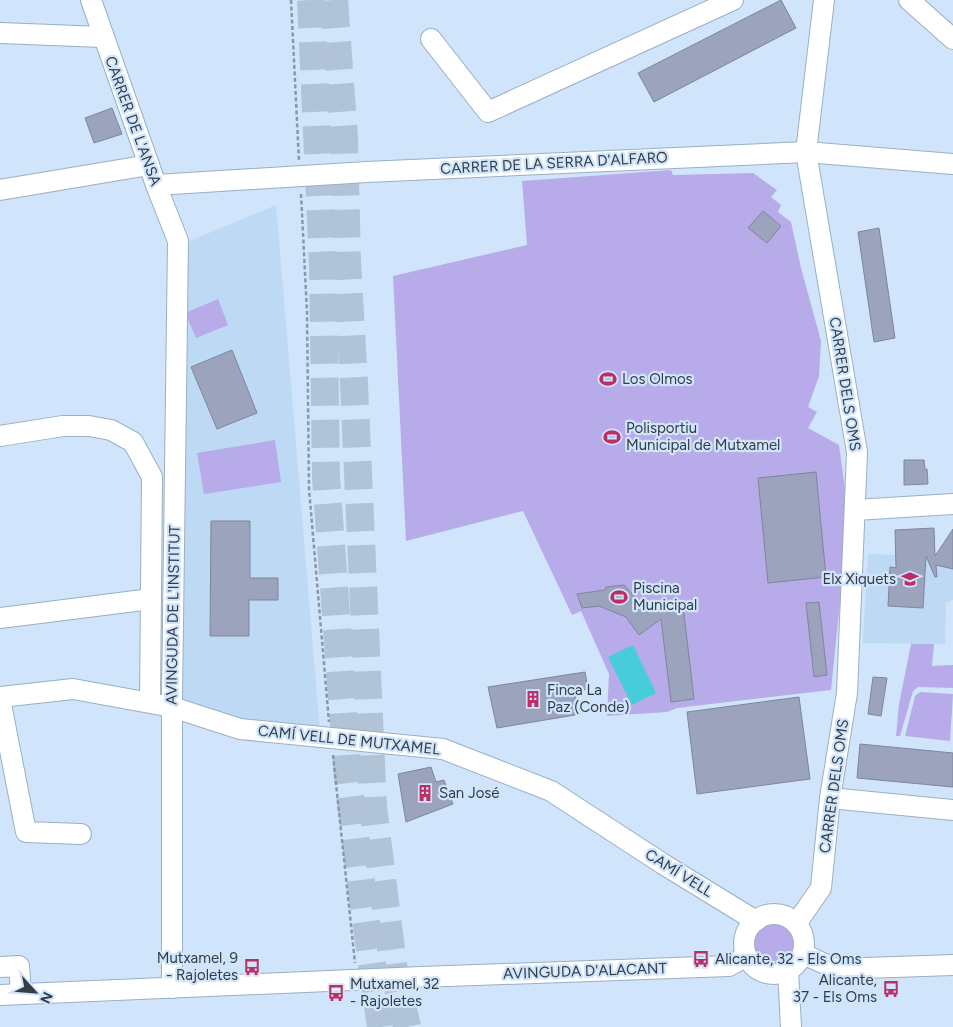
<svg xmlns="http://www.w3.org/2000/svg" width="953" height="1027" font-family="Figtree,sans-serif">
	<style>
		.built { fill: #bdd9f4 }
		.green { fill: #b8abe9 }
		.water { fill: #47ccd9 }
		.building { fill: #9ba3bd; stroke: #7e859e }
		.lines { fill: none; stroke-linecap: round; stroke-linejoin: round }
		.highway-tunnel { stroke: #b1c3d7; stroke-width: 28; stroke-dasharray: 28 14; stroke-linecap: butt }
		.minor-casing { stroke: #9aafc4; stroke-width: 22 }
		.path { stroke: #8898a8; stroke-width: 2.5; stroke-dasharray: 4 2.5; stroke-linecap: butt }
		.minor { stroke: #fff; stroke-width: 20 }
		.labels { text-anchor: middle; dominant-baseline: central; stroke-width: 4.5; stroke-linejoin: round; paint-order: stroke }
		.street-label { font-size: 15px; fill: #343d46; stroke: #d0e5fb }
		.poi-label { font-size: 15px; fill: #343d46; stroke: #d0e5fb; text-anchor: start }
	</style>
	<rect width="100%" height="100%" fill="#d0e5fb"/>
	<g class="built">
		<path d="M276 205 320 733 231 719 174 699 185 243Z"/>
		<path d="M953 543V600L946 603 945 644 863 643 868 554 927 556 933 559 941 548Z"/>
	</g>
	<g class="green">
		<path d="M671 170 673 175 753 173 777 190 771 197 781 205 778 212 791 222 801 268 821 341 819 376 808 407 817 412 808 428 839 445 845 489 846 543 831 690 677 708 667 712 607 716 609 674 581 611 572 615 523 511 406 541 393 276 527 245 522 181Z"/>
		<path d="M218 299 228 325 196 338 185 313Z"/>
		<path d="M275 440 281 482 204 494 197 453Z"/>
		<path d="M911 644H934L932 666 953 665V688L918 687 913 691 900 736H896L899 704Z"/>
		<path d="M920 692 953 694 950 741 905 736 915 696Z"/>
		<circle cx="775" cy="944" r="23"/>
	</g>
	<path class="water" d="M633 645 656 693 632 705 608 657Z"/>
	<g class="building">
		<path d="M781 0 796 28 654 102 638 73Z"/>
		<path d="M112 108 122 134 94 143 85 118Z"/>
		<path d="M763 211 781 226 767 243 748 228Z"/>
		<path d="M879 228 895 338 874 342 858 232Z"/>
		<path d="M232 350 257 413 217 429 191 367Z"/>
		<path d="M904 460H924L925 469H927L928 484 904 485Z"/>
		<path d="M816 472 826 577 768 583 758 478Z"/>
		<path d="M211 521H250V578H278V600H249V636H210Z"/>
		<path d="M934 528 935 556 953 529V569L936 565 937 577H935L926 556 923 608 888 606 890 567 896 568 895 530Z"/>
		<path d="M624 585 647 611 683 606 694 699 671 702 661 619 639 635 626 617 599 606 582 608 577 594 605 590 606 587Z"/>
		<path d="M819 602 827 675 814 677 806 603Z"/>
		<path d="M585 672 588 689 576 691 575 715 497 728 488 687Z"/>
		<path d="M873 677 887 678 881 716 868 714Z"/>
		<path d="M799 697 810 779 697 794 687 712Z"/>
		<path d="M860 744 953 753V787L857 778Z"/>
		<path d="M431 767 436 782 444 780 453 804 406 822 398 774Z"/>
	</g>
	<g class="lines">
		<g class="highway-tunnel">
			<path d="M311 0 323 266 326 477 348 779 364 906 381 1027"/>
			<path d="M334 0 344 138 347 261 354 384 373 807 393 965 407 1027"/>
		</g>
		<g class="minor-casing">
			<g id="minor">
				<path d="M91 0 156 185 178 241 172 698V988"/>
				<path d="M909 0 953 39"/>
				<path d="M0 33 103 37"/>
				<path d="M431 39 488 112 733 0"/>
				<path d="M156 185 367 172 806 152 953 164"/>
				<path d="M0 190 149 165"/>
				<path d="M0 436 63 426H89L111 430 133 442 152 477 150 702"/>
				<path d="M855 510 953 504"/>
				<path d="M0 618 151 599"/>
				<path d="M0 697 73 689 172 707 240 729 443 749 551 791 663 864 756 921"/>
				<path d="M0 699 26 832 81 834"/>
				<path d="M830 798 953 810"/>
				<circle cx="774" cy="944" r="30"/>
				<path d="M796 924 821 888 830 798 847 693 857 452 806 152 824 0"/>
				<path d="M803 954 836 969 953 965"/>
				<path d="M0 967 19 966 21 994"/>
				<path d="M788 971 791 1027"/>
				<path d="M0 995 421 977 729 966 747 956"/>
			</g>
		</g>
		<g class="path">
			<path d="M291 0 299 161"/>
			<path d="M301 194 307 312 309 489 329 722"/>
			<path d="M333 755 355 963"/>
		</g>
		<use href="#minor" class="minor"/>
	</g>
	<defs>
		<g id="stadium-bare" transform="scale(1.35)"><path d="M0-5a6.5 5 0 1 0 0 10a6.5 5 0 1 0 0-10ZM-3.5-1.8h7v3.6h-7Z" fill="#bb2f65" stroke="#d0e5fb" stroke-width="2.5" paint-order="stroke"/></g>
		<g id="school-bare" transform="scale(1.35)"><path d="M0-5L7-2L0 1L-7-2ZM-4 1L0 2.5L4 1V4Q0 6-4 4Z" fill="#bb2f65" stroke="#d0e5fb" stroke-width="2.5" paint-order="stroke"/></g>
		<g id="building-bare" transform="scale(1.35)"><path d="M-4-6H4V6H1V3H-1V6H-4ZM-2.5-4.3h1.7v1.8h-1.7ZM.8-4.3h1.7v1.8H.8ZM-2.5-1h1.7V.8h-1.7ZM.8-1h1.7V.8H.8Z" fill="#bb2f65" stroke="#d0e5fb" stroke-width="2.5" paint-order="stroke"/></g>
		<g id="bus-bare" transform="scale(1.35)"><path d="M-5-6H5V4H4V6H2V4H-2V6H-4V4H-5ZM-3.5-4V0h7V-4ZM-3.5 1.2v1.5H-2V1.2ZM2 1.2v1.5H3.5V1.2Z" fill="#bb2f65" stroke="#d0e5fb" stroke-width="2.5" paint-order="stroke"/></g>
	</defs>
	<g fill-rule="evenodd">
		<use href="#stadium-bare" x="608" y="379"/>
		<use href="#stadium-bare" x="612" y="437"/>
		<use href="#school-bare" x="910" y="579"/>
		<use href="#stadium-bare" x="619" y="597"/>
		<use href="#building-bare" x="533" y="699"/>
		<use href="#building-bare" x="425" y="793"/>
		<use href="#bus-bare" x="701" y="959"/>
		<use href="#bus-bare" x="252" y="967"/>
		<use href="#bus-bare" x="891" y="989"/>
		<use href="#bus-bare" x="336" y="993"/>
	</g>
	<g class="labels">
		<g class="street-label">
			<text transform="translate(133 121) rotate(70)">CARRER DE L'ANSA</text>
			<text transform="translate(554 163) rotate(-3)">CARRER DE LA SERRA D'ALFARO</text>
			<text transform="translate(845 384) rotate(81)">CARRER DELS OMS</text>
			<text transform="translate(173 615) rotate(-89)">AVINGUDA DE L'INSTITUT</text>
			<text transform="translate(349 740) rotate(6)">CAMÍ VELL DE MUTXAMEL</text>
			<text transform="translate(834 786) rotate(-82)">CARRER DELS OMS</text>
			<text transform="translate(679 873) rotate(32)">CAMÍ VELL</text>
			<text transform="translate(585 971) rotate(-2)">AVINGUDA D'ALACANT</text>
		</g>
		<g class="poi-label">
			<text x="622" y="379">Los Olmos</text>
			<text x="626" y="428">Polisportiu<tspan x="626" dy="17">Municipal de Mutxamel</tspan></text>
			<text x="896" y="579" text-anchor="end">Elx Xiquets</text>
			<text x="633" y="588">Piscina<tspan x="633" dy="17">Municipal</tspan></text>
			<text x="547" y="690">Finca La<tspan x="547" dy="17">Paz (Conde)</tspan></text>
			<text x="439" y="793">San José</text>
			<text x="238" y="958" text-anchor="end">Mutxamel, 9<tspan x="238" dy="17">- Rajoletes</tspan></text>
			<text x="715" y="959">Alicante, 32 - Els Oms</text>
			<text x="877" y="980" text-anchor="end">Alicante,<tspan x="877" dy="17">37 - Els Oms</tspan></text>
			<text x="350" y="984">Mutxamel, 32<tspan x="350" dy="17">- Rajoletes</tspan></text>
		</g>
	</g>
	<g transform="translate(35 992) rotate(116)" stroke="#d0e5fb" stroke-width="4" paint-order="stroke">
	<path d="M0-4L9 19L0 12L-9 19Z" fill="#343d46"/>
	<text y="-8" font-size="14" font-weight="bold" text-anchor="middle" fill="#343d46">N</text>
	</g>
</svg>
